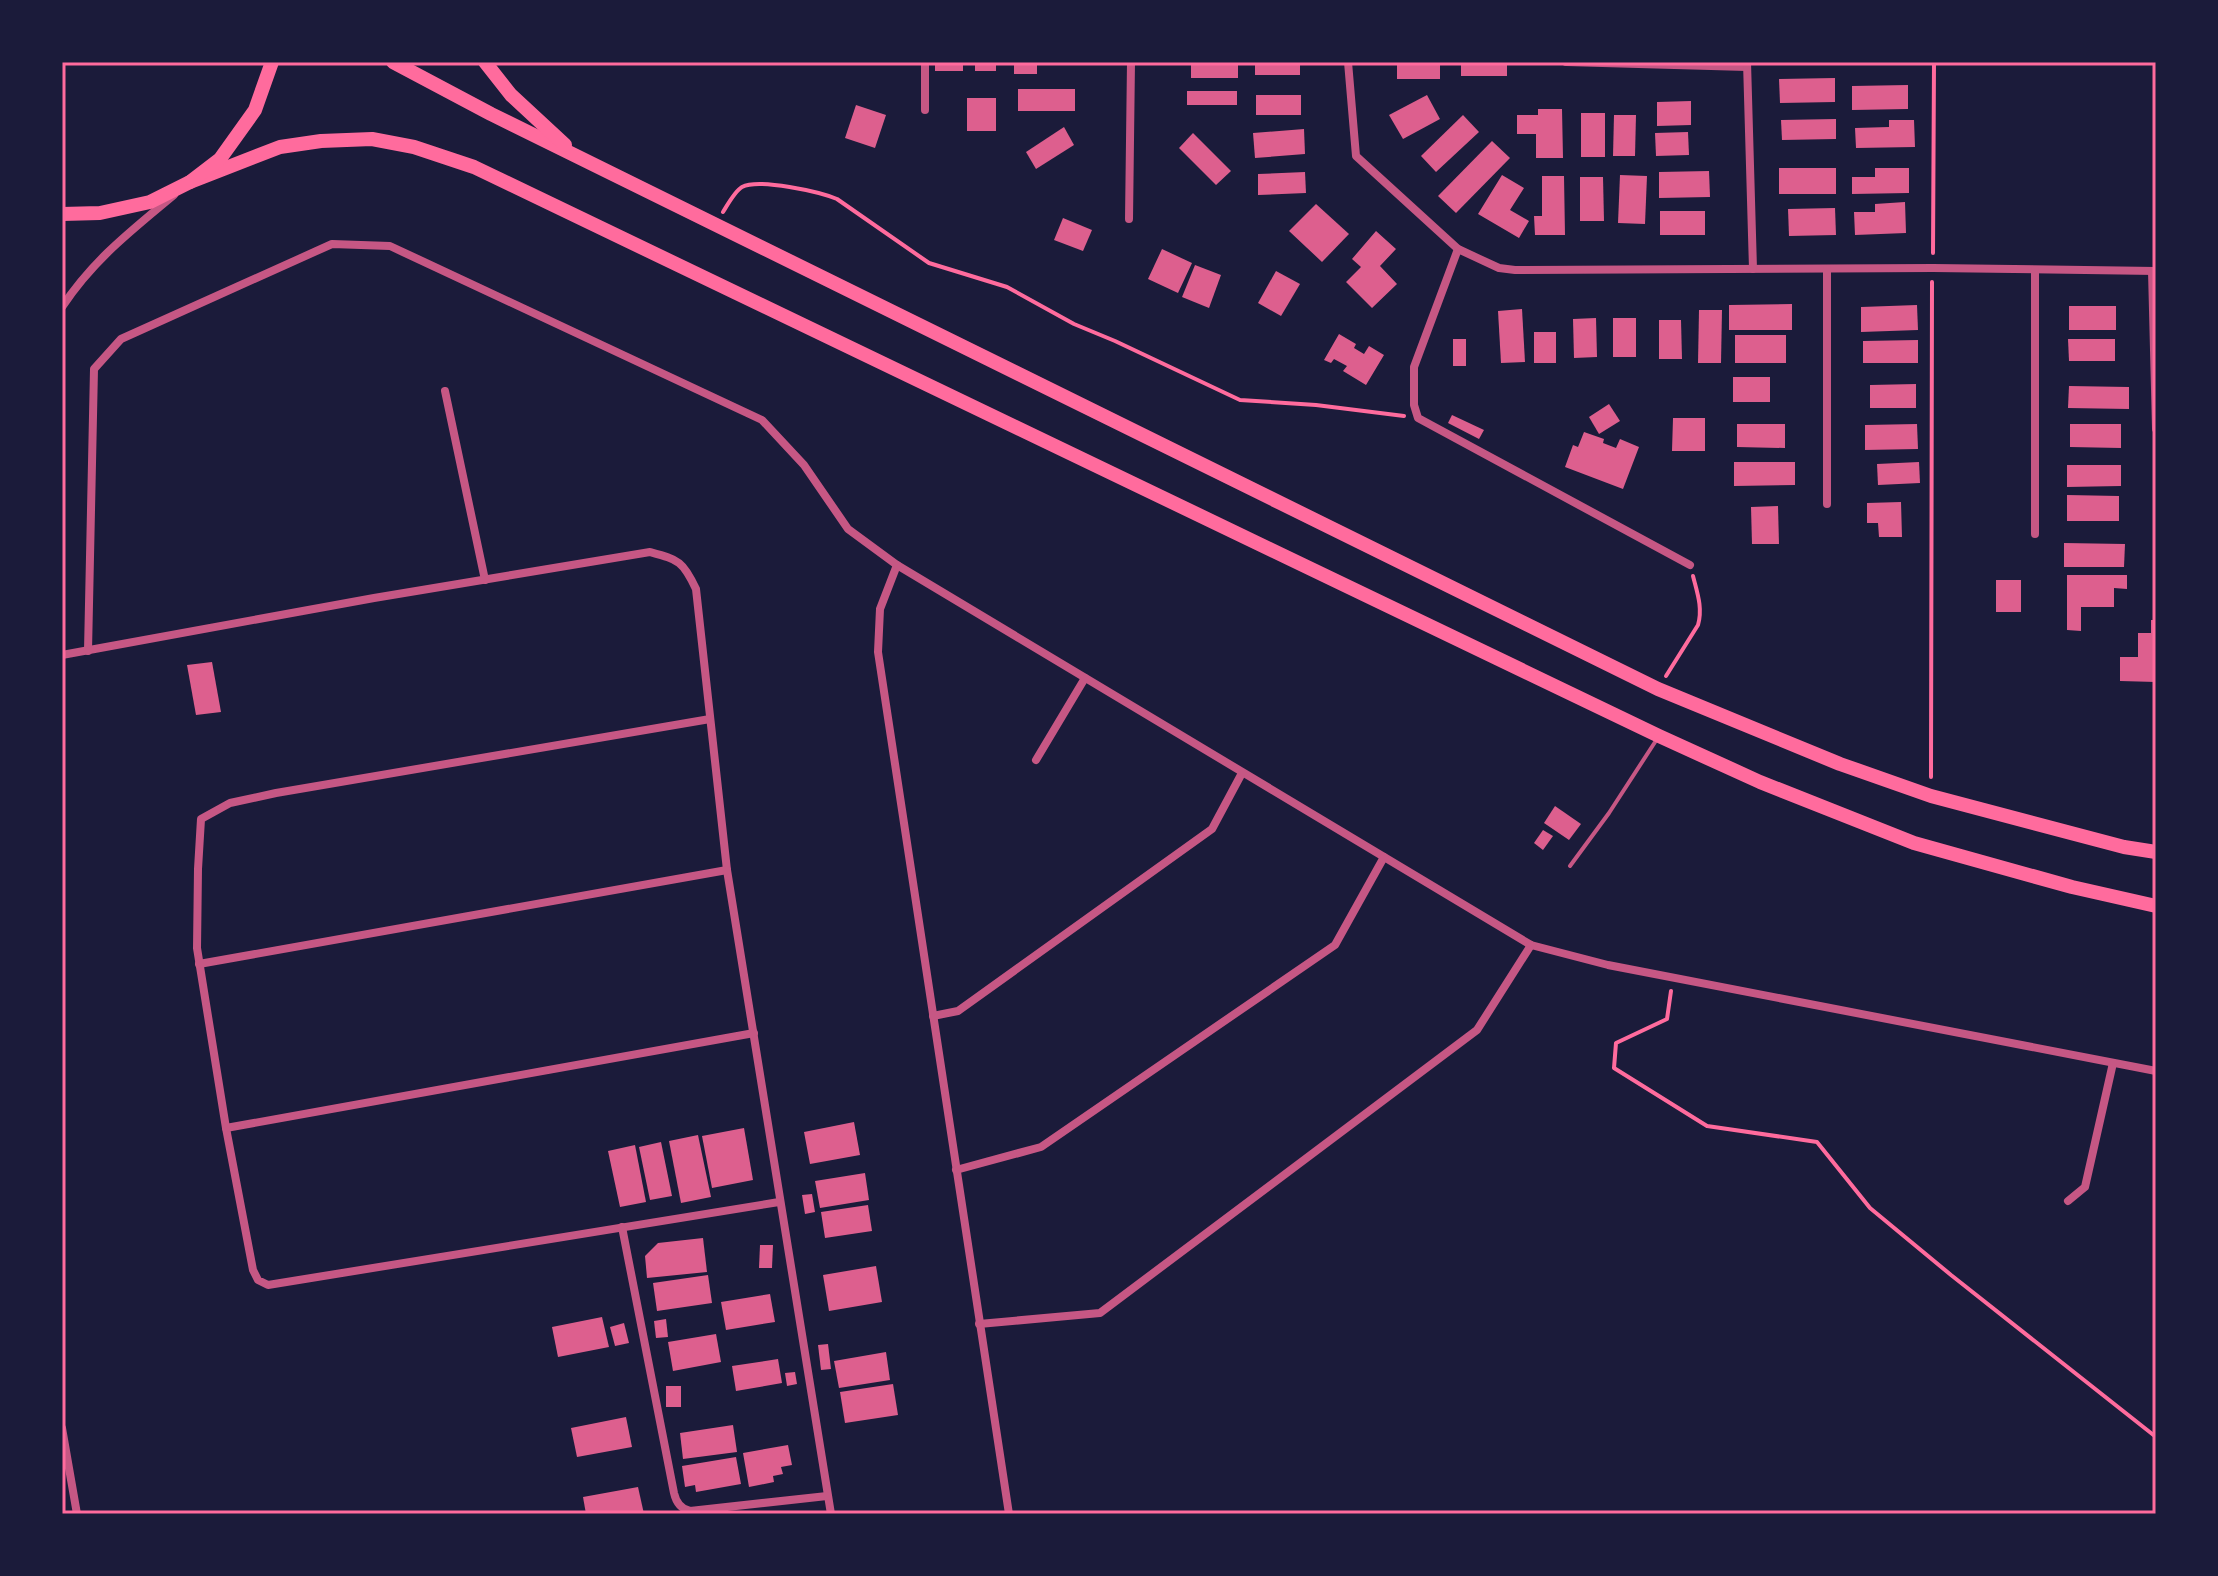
<svg xmlns="http://www.w3.org/2000/svg" width="2218" height="1576" font-family="Signika,sans-serif">
	<style>
		.building { fill: #dd5f8e }
		.lines { fill: none; stroke-linecap: round; stroke-linejoin: round }
		.path { stroke: #ff6b9d; stroke-width: 4 }
		.service { stroke: #c65784; stroke-width: 4 }
		.minor { stroke: #c65784; stroke-width: 8 }
		.trunk { stroke: #ff6b9d; stroke-width: 14 }
		.neatline { fill: none; stroke: #ff6b9d; stroke-width: 3 }
	</style>
	<rect width="100%" height="100%" fill="#1b1b3a"/>
	<g class="building">
		<rect x="935" y="62" width="28" height="9"/>
		<rect x="975" y="62" width="21" height="9"/>
		<rect x="1014" y="62" width="23" height="12"/>
		<rect x="1191" y="62" width="47" height="16"/>
		<rect x="1255" y="62" width="45" height="13"/>
		<rect x="1397" y="62" width="43" height="17"/>
		<rect x="1461" y="62" width="46" height="14"/>
		<path d="M1835 78V102L1780 103 1779 79Z"/>
		<path d="M1908 85V109L1852 110V86Z"/>
		<rect x="1018" y="89" width="57" height="22"/>
		<rect x="1187" y="91" width="50" height="14"/>
		<rect x="1256" y="95" width="45" height="20"/>
		<path d="M1427 95 1440 119 1403 139 1389 115Z"/>
		<rect x="967" y="98" width="29" height="33"/>
		<path d="M1691 101V125L1657 126V102Z"/>
		<path d="M856 105 886 115 875 148 845 138Z"/>
		<path d="M1538 109H1562L1563 158H1536V134H1517V115H1538Z"/>
		<rect x="1581" y="113" width="24" height="44"/>
		<path d="M1463 115 1479 132 1436 172 1421 156Z"/>
		<path d="M1614 115H1636L1635 156H1613Z"/>
		<path d="M1836 119V139L1782 140 1781 120Z"/>
		<path d="M1889 120H1914L1915 147 1856 148 1855 128 1889 127Z"/>
		<path d="M1064 127 1074 145 1036 169 1026 152Z"/>
		<path d="M1304 129 1305 154 1255 158 1253 133Z"/>
		<path d="M1688 132 1689 155 1656 156 1655 133Z"/>
		<path d="M1193 133 1231 171 1216 185 1179 148Z"/>
		<path d="M1492 141 1510 158 1456 213 1438 196Z"/>
		<rect x="1779" y="168" width="57" height="26"/>
		<path d="M1875 168H1909V193L1852 194V177H1875Z"/>
		<path d="M1709 171 1710 197 1659 198V172Z"/>
		<path d="M1305 172 1306 193 1258 195V174Z"/>
		<path d="M1502 175 1524 188 1510 210 1529 221 1519 238 1478 214Z"/>
		<path d="M1620 175 1647 176 1645 224 1618 223Z"/>
		<path d="M1542 176H1564L1565 235H1535L1534 216H1542Z"/>
		<path d="M1580 177H1603L1604 221H1580Z"/>
		<path d="M1905 202 1906 233 1855 235 1854 212H1875V204Z"/>
		<path d="M1316 204 1349 234 1322 262 1289 231Z"/>
		<path d="M1835 208 1836 235 1789 236 1788 209Z"/>
		<rect x="1660" y="211" width="45" height="24"/>
		<path d="M1063 218 1092 230 1083 251 1054 240Z"/>
		<path d="M1376 231 1396 249 1380 266 1397 284 1372 308 1346 282 1361 267 1352 259Z"/>
		<path d="M1162 249 1192 263 1178 293 1148 279Z"/>
		<path d="M1195 265 1221 275 1209 308 1182 297Z"/>
		<path d="M1276 271 1300 284 1281 316 1258 303Z"/>
		<path d="M1792 304V330H1729V305Z"/>
		<path d="M1917 305 1918 330 1861 332V307Z"/>
		<rect x="2069" y="306" width="47" height="24"/>
		<path d="M1522 309 1525 362 1501 363 1498 311Z"/>
		<path d="M1699 310H1722L1721 363H1698Z"/>
		<path d="M1596 318 1597 357 1574 358 1573 319Z"/>
		<rect x="1613" y="318" width="23" height="39"/>
		<path d="M1659 320H1681L1682 359H1659Z"/>
		<rect x="1534" y="332" width="22" height="31"/>
		<path d="M1339 334 1356 344 1354 348 1364 354 1369 346 1384 355 1366 385 1343 371 1347 366 1334 359 1331 363 1324 360Z"/>
		<rect x="1735" y="335" width="51" height="28"/>
		<rect x="1453" y="339" width="13" height="27"/>
		<path d="M2068 339H2115V361H2069Z"/>
		<path d="M1918 340V363H1863V341Z"/>
		<rect x="1733" y="377" width="37" height="25"/>
		<path d="M1916 384V408H1870V385Z"/>
		<path d="M2069 386 2129 387V409L2068 408Z"/>
		<path d="M1609 404 1620 421 1599 434 1589 417Z"/>
		<path d="M1452 415 1484 430 1479 439 1448 423Z"/>
		<path d="M1673 418H1705V451H1672Z"/>
		<path d="M1737 424H1785V448L1737 447Z"/>
		<path d="M1917 424 1918 449 1865 450V425Z"/>
		<path d="M2070 424H2121V448L2070 447Z"/>
		<path d="M1584 432 1604 439 1603 443 1616 448 1620 439 1639 447 1623 489 1565 467 1573 445 1578 447Z"/>
		<path d="M1734 462H1795V485L1734 486Z"/>
		<path d="M1919 462 1920 483 1878 485 1877 464Z"/>
		<path d="M2067 465H2121V486L2067 487Z"/>
		<path d="M2067 495 2119 496V521H2067Z"/>
		<path d="M1901 502 1902 537H1879L1878 523H1867V503Z"/>
		<path d="M1778 506 1779 544H1752L1751 507Z"/>
		<path d="M2064 543 2125 544 2124 567H2064Z"/>
		<path d="M2067 575H2127V589L2114 588V607H2081V631L2067 630Z"/>
		<rect x="1996" y="580" width="25" height="32"/>
		<path d="M2151 620H2156V682L2120 681V657H2138V633H2151Z"/>
		<path d="M212 662 221 712 196 715 187 665Z"/>
		<path d="M1555 806 1581 824 1569 840 1544 823Z"/>
		<path d="M1543 830 1553 836 1543 850 1534 843Z"/>
		<path d="M854 1122 860 1155 810 1164 804 1132Z"/>
		<path d="M744 1128 753 1180 712 1188 702 1136Z"/>
		<path d="M698 1135 711 1197 681 1203 669 1141Z"/>
		<path d="M661 1142 672 1196 650 1200 639 1147Z"/>
		<path d="M635 1145 646 1202 620 1207 608 1151Z"/>
		<path d="M865 1173 869 1200 820 1208 815 1181Z"/>
		<path d="M812 1194 815 1212 805 1214 802 1195Z"/>
		<path d="M868 1205 872 1231 825 1238 821 1212Z"/>
		<path d="M703 1238 707 1272 647 1278 645 1256 658 1243Z"/>
		<path d="M760 1245H773L772 1268H759Z"/>
		<path d="M876 1266 882 1302 829 1311 823 1275Z"/>
		<path d="M708 1275 712 1303 657 1311 653 1283Z"/>
		<path d="M770 1294 775 1322 726 1330 721 1302Z"/>
		<path d="M602 1317 609 1347 558 1357 552 1327Z"/>
		<path d="M666 1319 668 1337 656 1338 654 1321Z"/>
		<path d="M624 1323 629 1343 615 1346 610 1327Z"/>
		<path d="M716 1334 721 1362 673 1371 668 1342Z"/>
		<path d="M828 1344 831 1369 821 1370 818 1345Z"/>
		<path d="M886 1352 890 1380 839 1388 834 1361Z"/>
		<path d="M778 1359 782 1383 736 1391 732 1366Z"/>
		<path d="M795 1372 797 1384 787 1386 785 1373Z"/>
		<path d="M893 1384 898 1415 845 1423 840 1392Z"/>
		<rect x="666" y="1386" width="15" height="21"/>
		<path d="M626 1417 632 1447 577 1457 571 1428Z"/>
		<path d="M733 1425 737 1452 683 1459 680 1433Z"/>
		<path d="M788 1445 792 1465 781 1467 783 1474 773 1476 774 1482 749 1487 743 1453Z"/>
		<path d="M736 1457 741 1484 696 1492 695 1485 685 1487 682 1466Z"/>
		<path d="M638 1487 644 1514H586L583 1497Z"/>
	</g>
	<g class="lines">
		<g class="path">
			<path d="M723 212C728 204 735 191 742 187 759 178 820 192 837 199L929 263 1007 287 1074 324 1115 341 1240 400 1316 405 1404 416"/>
			<path d="M1933 253 1934 62"/>
			<path d="M1666 676 1698 625C1703 608 1697 592 1693 576"/>
			<path d="M1931 777 1932 282"/>
			<path d="M1671 991 1667 1019 1616 1043 1614 1068 1707 1126 1817 1142 1870 1208 1951 1275 2156 1437"/>
		</g>
		<path class="service" d="M1570 866 1609 813 1657 739"/>
		<g class="minor">
			<path d="M1348 62 1356 156 1458 249 1499 268 1515 270 1933 268 2156 271"/>
			<path d="M1566 62 1747 67"/>
			<path d="M1747 62 1753 269"/>
			<path d="M925 110V62"/>
			<path d="M1129 219 1131 62"/>
			<path d="M1458 249 1414 367V405L1418 418 1690 565"/>
			<path d="M1827 269V504"/>
			<path d="M2035 270V534"/>
			<path d="M2152 271 2156 429"/>
			<path d="M62 307C94 259 131 231 174 195"/>
			<path d="M445 391 485 580"/>
			<path d="M897 565 880 609 878 652 1009 1514"/>
			<path d="M88 651 94 369 121 339 332 244 390 246 762 420 804 465 848 529 897 565 1531 945 1608 965 2156 1071"/>
			<path d="M62 655 374 598 650 552C679 560 683 561 696 589L727 870 831 1514"/>
			<path d="M710 719 276 793 230 803 201 819 198 869 197 948 226 1128 253 1270 258 1280 268 1285 779 1202"/>
			<path d="M1036 760 1085 678"/>
			<path d="M199 964 727 870"/>
			<path d="M933 1016 958 1011 1212 829 1242 773"/>
			<path d="M226 1128 754 1033"/>
			<path d="M956 1170 1041 1147 1335 945 1384 857"/>
			<path d="M2068 1201 2085 1187 2113 1063"/>
			<path d="M622 1227 674 1493C676 1502 681 1509 690 1511L827 1496"/>
			<path d="M979 1324 1100 1313 1477 1030 1531 945"/>
			<path d="M62 1428 77 1514"/>
		</g>
		<g class="trunk">
			<path d="M393 62 491 114 1658 689 1840 764 1931 796 2124 847 2156 852"/>
			<path d="M485 62 511 95 565 145"/>
			<path d="M190 182 280 147 321 141 372 139 414 147 474 167 1659 736 1760 782 1914 843 2072 887 2156 906"/>
			<path d="M62 214 100 213 150 202 190 182 220 159 255 110 272 62"/>
		</g>
	</g>
	<rect width="2218" height="1576" fill="none" stroke="#1b1b3a" stroke-width="128"/>
	<rect x="64" y="64" width="2090" height="1448" class="neatline"/>
</svg>
